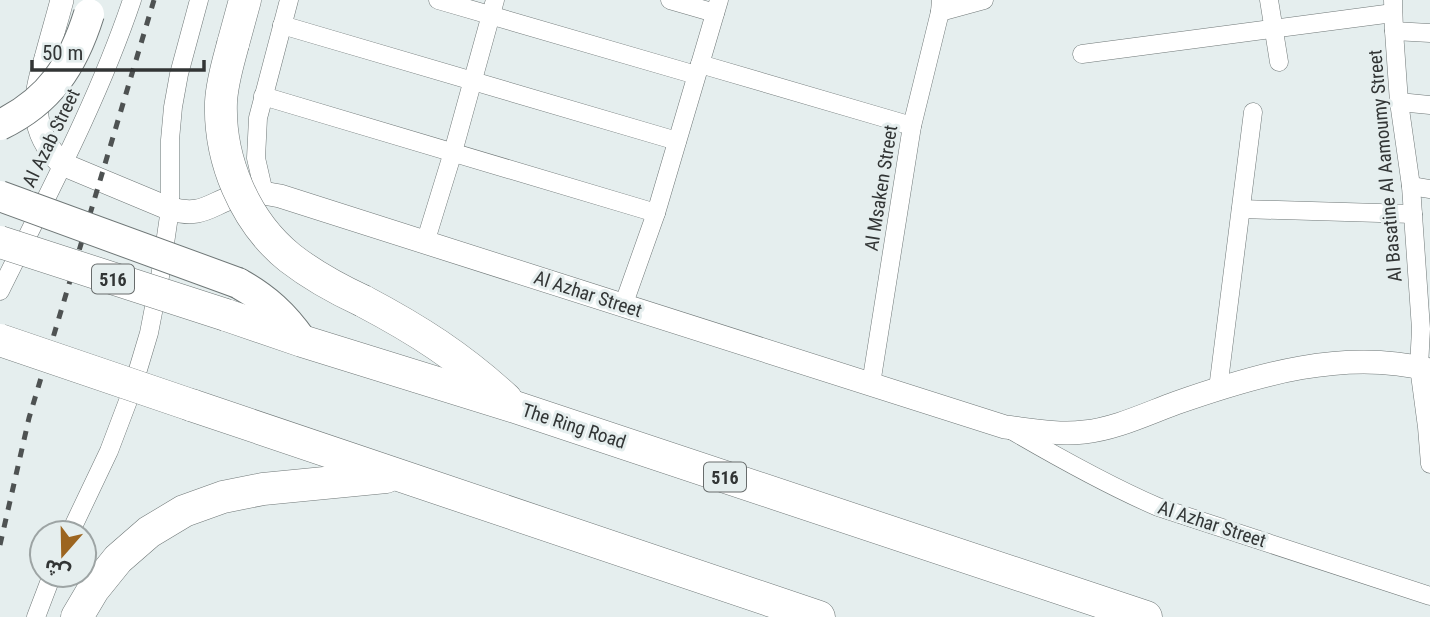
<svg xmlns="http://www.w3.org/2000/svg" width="1430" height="617" font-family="'Roboto Condensed','Noto Sans Arabic',sans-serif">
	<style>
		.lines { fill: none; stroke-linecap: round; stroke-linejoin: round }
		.minor-casing { stroke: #6f7777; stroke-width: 19 }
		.tertiary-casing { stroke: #6f7777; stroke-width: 24 }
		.trunk-casing { stroke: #6f7777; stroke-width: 32 }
		.motorway-casing { stroke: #6f7777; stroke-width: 33 }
		.minor { stroke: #fff; stroke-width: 18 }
		.tertiary { stroke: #fff; stroke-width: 23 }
		.trunk { stroke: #fff; stroke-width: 30 }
		.motorway { stroke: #fff; stroke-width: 32 }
		.rail { stroke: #4e5252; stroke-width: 5; stroke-dasharray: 9 9; stroke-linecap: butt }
		.trunk-bridge-casing { stroke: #6f7777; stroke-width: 32; stroke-linecap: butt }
		.motorway-bridge-casing { stroke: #6f7777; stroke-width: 33; stroke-linecap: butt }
		.trunk-bridge { stroke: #fff; stroke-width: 30 }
		.motorway-bridge { stroke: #fff; stroke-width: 32 }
		.labels { text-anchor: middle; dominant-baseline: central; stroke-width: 6; stroke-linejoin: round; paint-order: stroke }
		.shield { fill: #e5eeee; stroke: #686c6c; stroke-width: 2 }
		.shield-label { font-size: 18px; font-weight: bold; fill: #323535 }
		.street-label { font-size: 19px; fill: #323535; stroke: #e5eeee }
	</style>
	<rect width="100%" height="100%" fill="#e5eeee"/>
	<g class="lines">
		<g class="minor-casing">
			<g id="minor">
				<path d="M438 0 696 75"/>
				<path d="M670 0 715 13"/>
				<path d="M1269 0 1279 62"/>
				<path d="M1393 0 1394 31 1399 102 1411 186 1421 329 1419 367 1427 427 1430 464"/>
				<path d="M940 12 984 0"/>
				<path d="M282 25 677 141"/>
				<path d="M1394 31 1430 33"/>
				<path d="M1082 54 1393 13"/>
				<path d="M700 64 912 126"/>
				<path d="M263 96 656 213"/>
				<path d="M1399 102 1430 105"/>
				<path d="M1411 186 1430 189"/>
				<path d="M264 193 256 158 258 118 289 0"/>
				<path d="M1241 209 1413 214"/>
				<path d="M425 243 453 152 495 0"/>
				<path d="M0 291C47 196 98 101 132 0"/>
				<path d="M623 306 656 213 719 0"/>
				<path d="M871 384 912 126 940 12 941 0"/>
				<path d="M1218 389 1253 112"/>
				<path d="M1011 430C1059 458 1107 485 1158 507L1430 596"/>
				<path d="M70 533 109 451 131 393 149 333 161 271 170 209V140L173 107 179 74 199 0"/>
				<path d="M36 617 52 575"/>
			</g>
		</g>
		<g class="tertiary-casing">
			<path id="tertiary" d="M62 0C57 19 51 39 46 58 33 101 29 130 62 164L170 209C202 217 207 206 235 196 249 190 265 193 280 196L1005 427C1031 430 1058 435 1084 432 1115 429 1146 414 1176 403 1256 375 1345 348 1430 370"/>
		</g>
		<g class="trunk-casing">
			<path id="trunk" d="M238 283C265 298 284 315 302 341"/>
		</g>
		<g class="motorway-casing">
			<g id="motorway">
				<path d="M233 44 245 0"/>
				<path d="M363 301C418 330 460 357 506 399"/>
				<path d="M226 315 302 341 515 407 1146 617"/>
				<path d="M191 405 819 617"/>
				<path d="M77 617 93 590 118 559 149 532 184 511 223 497 263 489 386 477"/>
			</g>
		</g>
		<use href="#minor" class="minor"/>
		<use href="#tertiary" class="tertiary"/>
		<use href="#trunk" class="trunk"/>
		<use href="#motorway" class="motorway"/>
		<path class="rail" d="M0 545 29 418 154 0"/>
		<g class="trunk-bridge-casing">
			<g id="trunk-bridge">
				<path d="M0 125C50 101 73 65 89 14"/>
				<path d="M0 196 238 283"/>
			</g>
		</g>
		<g class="motorway-bridge-casing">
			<g id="motorway-bridge">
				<path d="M233 44C228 63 222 82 221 102 219 159 244 221 290 258 312 275 337 289 363 301"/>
				<path d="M0 242 226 315"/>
				<path d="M0 340 191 405"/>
			</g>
		</g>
		<use href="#trunk-bridge" class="trunk-bridge"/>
		<use href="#motorway-bridge" class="motorway-bridge"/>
	</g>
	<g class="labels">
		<g class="shield">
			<rect x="92" y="264.5" width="42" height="29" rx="5"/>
			<rect x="704" y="462.5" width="42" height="29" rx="5"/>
		</g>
		<g class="shield-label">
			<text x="113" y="279">516</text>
			<text x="725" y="477">516</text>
		</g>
		<g class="street-label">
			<text transform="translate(51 138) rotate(-64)">Al Azab Street</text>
			<text transform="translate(1385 166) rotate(-95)">Al Basatine Al Aamoumy Street</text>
			<text transform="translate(881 188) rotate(-81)">Al Msaken Street</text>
			<text transform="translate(588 294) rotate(18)">Al Azhar Street</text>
			<text transform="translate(574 426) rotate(18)">The Ring Road</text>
			<text transform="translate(1212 524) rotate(18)">Al Azhar Street</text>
		</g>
	</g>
	<g transform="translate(63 554) rotate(200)"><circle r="33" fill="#e5eeee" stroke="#9da4a4" stroke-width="2"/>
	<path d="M0-5L12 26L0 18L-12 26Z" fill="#9c6520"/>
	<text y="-10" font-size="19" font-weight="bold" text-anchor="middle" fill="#323535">ش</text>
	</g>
	<path d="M32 60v10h172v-10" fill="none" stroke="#323535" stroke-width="3.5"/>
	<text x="42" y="60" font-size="21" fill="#323535" stroke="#e5eeee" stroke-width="5" paint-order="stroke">50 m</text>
</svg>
